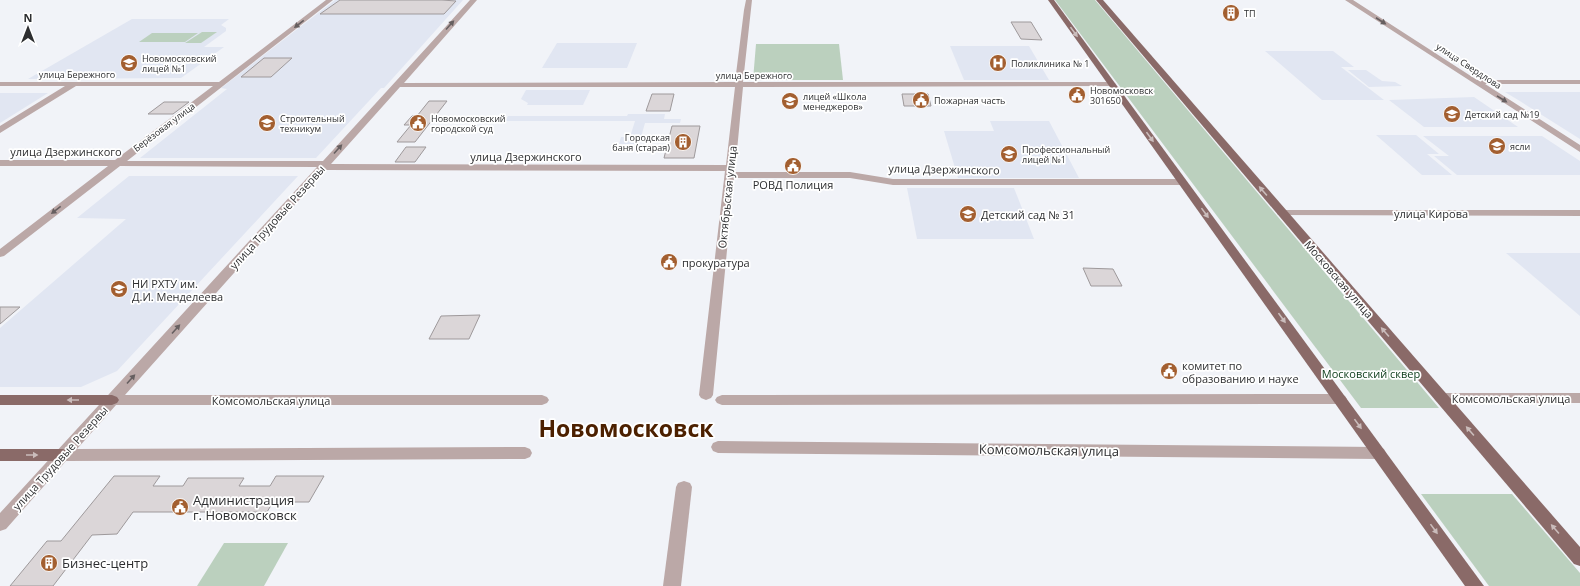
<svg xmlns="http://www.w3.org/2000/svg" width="1580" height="586" font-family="'Open Sans',sans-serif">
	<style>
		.built { fill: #e1e6f2 }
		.green { fill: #bbd0be }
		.building { fill: #dbd6d8; stroke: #9e999b }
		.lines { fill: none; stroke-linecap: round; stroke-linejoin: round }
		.minor { fill: #bba8a7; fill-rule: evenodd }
		.major { fill: #8a6a68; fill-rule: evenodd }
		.oneway { fill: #665f60 }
		.oneway2 { fill: #cabcbb }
		.labels { text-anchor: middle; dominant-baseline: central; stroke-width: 3.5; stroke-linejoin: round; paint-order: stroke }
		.far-poi-label { font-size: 9px; fill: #2d2e30; stroke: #fff; text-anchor: start }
		.far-street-label { font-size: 9px; fill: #2d2e30; stroke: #fff }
		.street-label { font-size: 11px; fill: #2d2e30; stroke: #fff }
		.poi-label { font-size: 11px; fill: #2d2e30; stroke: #fff; text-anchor: start }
		.park-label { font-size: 11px; fill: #10401e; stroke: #fff }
		.near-street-label { font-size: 13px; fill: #2d2e30; stroke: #fff }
		.near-poi-label { font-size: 13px; fill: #2d2e30; stroke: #fff; text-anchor: start }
		.near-town-label { font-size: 23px; font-weight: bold; fill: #4c2000; stroke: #fff }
	</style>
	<rect width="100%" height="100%" fill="#f1f3f8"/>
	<g class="built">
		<path d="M335 0H463L384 88H381L316 158H140L227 89 221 88Z"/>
		<path d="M132 19H229L221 25 226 28V31L204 47H224L181 78 28 79Z"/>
		<path d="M557 43H637L627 68H542Z"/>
		<path d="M950 46H1029L1049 80H964Z"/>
		<path d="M1265 51H1333L1354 67H1341L1384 100H1322Z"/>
		<path d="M1348 70H1366L1382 81 1395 82 1402 86 1369 87Z"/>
		<path d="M526 90H590L583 105H527L528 103 521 99Z"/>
		<path d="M1505 92H1580V139L1523 103Z"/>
		<path d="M0 93H48L0 123Z"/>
		<path d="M1474 97 1518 127H1424L1389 100Z"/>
		<path d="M628 114H665L664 119H681L680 123H645L639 144H619L621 137H630L635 121H505L508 116H627Z"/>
		<path d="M990 121H1049L1079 178H958L944 131H994Z"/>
		<path d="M1376 135H1416L1439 154H1427L1452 175H1422Z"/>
		<path d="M1423 136H1542L1580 161V175H1457L1434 156H1449Z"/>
		<path d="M129 176H298L117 371 81 387H0V328L126 219 77 218Z"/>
		<path d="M907 188H1014L1034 239H917Z"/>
		<path d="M1506 253H1580V316Z"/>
	</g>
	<g class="green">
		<path d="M1055 0H1095L1439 408H1361Z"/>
		<path d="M202 32H217L201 43H185Z"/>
		<path d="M152 33H198L185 42H139Z"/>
		<path d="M756 44H839L843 80H753Z"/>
		<path d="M1421 494H1512L1580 573V586H1489Z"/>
		<path d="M224 543H288L264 586H197Z"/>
	</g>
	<g class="building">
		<path d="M340 0H442L456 1 444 14H320Z"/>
		<path d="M1011 22H1031L1042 40 1021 39Z"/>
		<path d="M264 58H292L271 77H241Z"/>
		<path d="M652 94H674L670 111H646Z"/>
		<path d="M902 94H928L931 106H904Z"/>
		<path d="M429 101H447L415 142H397L411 125H404L412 116H417Z"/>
		<path d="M164 102H189L173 114H148Z"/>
		<path d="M672 126H700L694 158H664Z"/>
		<path d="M406 147H426L415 162H395Z"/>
		<path d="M1083 268 1113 269 1122 286H1091Z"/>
		<path d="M0 307H20L0 324Z"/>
		<path d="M480 315 469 339H429L441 316Z"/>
		<path d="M114 476H160L153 486H183L188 478H244L239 486H270L276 476H324L309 502H273L267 512H133L117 534 92 535 53 586H10L47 541H61Z"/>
	</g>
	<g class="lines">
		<g class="minor">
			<path d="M326 0H333L127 161H323L470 0H477L404 83 735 82 744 10 746 0H752L743 82H1112L1116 84 1112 86 743 87 735 172H850L893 179H1182L1187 182 1182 185H893L850 178H734L713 395 711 398 706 400 701 398 699 395 725 171 326 170 125 395H542L547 397 549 400 547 403 542 405H116L77 449 525 447 530 449 532 453 530 457 525 459 66 461 6 529 0 531V513L317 167 120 166 4 256 0 257V249L108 166H0V160H115L213 86H76L0 133V126L65 86H0V82H219ZM400 87H735L726 165 331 164Z"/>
			<path d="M1345 0H1353L1477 80H1580V84H1485L1580 145V152Z"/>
			<path d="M1282 210H1580V216L1278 215 1277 213Z"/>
			<path d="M1441 393H1580V403H1441L1436 401 1434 398 1436 395Z"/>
			<path d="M1340 394 1345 396 1347 399 1345 402 1340 404 722 405 717 403 715 400 717 397 722 395Z"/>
			<path d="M718 441 1379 447 1384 449 1386 453 1384 457 1379 459 718 453 713 451 711 447 713 443Z"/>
			<path d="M684 481 690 483 692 487 681 586H663L676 487 678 483Z"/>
		</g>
		<g class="major">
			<path d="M1048 0H1054L1484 586H1465Z"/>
			<path d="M1096 0H1103L1580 547V566L1574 564Z"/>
			<path d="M0 395H112L117 397 119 400 117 403 112 405H0Z"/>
			<path d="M0 449H63L68 451 70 455 68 459 63 461H0Z"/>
		</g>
	</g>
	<defs><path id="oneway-solid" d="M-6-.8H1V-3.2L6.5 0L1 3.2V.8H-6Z"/></defs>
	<g class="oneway">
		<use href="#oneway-solid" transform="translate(1381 21) rotate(33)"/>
		<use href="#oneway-solid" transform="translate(299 24) rotate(142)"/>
		<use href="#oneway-solid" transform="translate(450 25) rotate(-48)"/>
		<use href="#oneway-solid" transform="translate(1502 99) rotate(32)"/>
		<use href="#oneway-solid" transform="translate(338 149) rotate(-48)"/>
		<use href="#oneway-solid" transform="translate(56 210) rotate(142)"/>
		<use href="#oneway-solid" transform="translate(176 329) rotate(-48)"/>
		<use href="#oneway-solid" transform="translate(131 379) rotate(-48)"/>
	</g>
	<g class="oneway2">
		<use href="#oneway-solid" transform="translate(1074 32) rotate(54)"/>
		<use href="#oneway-solid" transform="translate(1150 137) rotate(54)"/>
		<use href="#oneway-solid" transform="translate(1263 191) rotate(-131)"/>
		<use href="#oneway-solid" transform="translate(1205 213) rotate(54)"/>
		<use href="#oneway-solid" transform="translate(1282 318) rotate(54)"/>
		<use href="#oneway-solid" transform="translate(1385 332) rotate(-131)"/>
		<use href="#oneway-solid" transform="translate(73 400) rotate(-180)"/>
		<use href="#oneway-solid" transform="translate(1358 424) rotate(54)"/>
		<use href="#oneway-solid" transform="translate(1470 431) rotate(-131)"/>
		<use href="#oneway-solid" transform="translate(32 455)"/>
		<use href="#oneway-solid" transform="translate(1434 529) rotate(54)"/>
		<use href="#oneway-solid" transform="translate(1555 529) rotate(-131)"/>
	</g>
	<defs>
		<g id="building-disc" transform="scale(0.9)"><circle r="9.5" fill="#a35f30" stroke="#fff"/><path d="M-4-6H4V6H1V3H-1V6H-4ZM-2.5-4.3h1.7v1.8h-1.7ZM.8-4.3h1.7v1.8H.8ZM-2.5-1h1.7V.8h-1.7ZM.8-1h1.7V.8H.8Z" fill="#fff"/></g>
		<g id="school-disc" transform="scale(0.9)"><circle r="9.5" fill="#a35f30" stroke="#fff"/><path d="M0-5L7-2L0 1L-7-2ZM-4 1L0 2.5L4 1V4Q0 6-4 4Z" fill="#fff"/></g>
		<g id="hospital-disc" transform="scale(0.9)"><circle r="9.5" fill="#a35f30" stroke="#fff"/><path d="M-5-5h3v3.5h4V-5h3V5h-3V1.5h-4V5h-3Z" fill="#fff"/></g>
		<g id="civic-disc" transform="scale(0.9)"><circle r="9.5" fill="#a35f30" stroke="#fff"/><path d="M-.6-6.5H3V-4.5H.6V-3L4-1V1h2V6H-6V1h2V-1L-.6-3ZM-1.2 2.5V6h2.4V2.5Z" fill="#fff"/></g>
		<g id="university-disc" transform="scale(0.9)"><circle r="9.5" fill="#a35f30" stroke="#fff"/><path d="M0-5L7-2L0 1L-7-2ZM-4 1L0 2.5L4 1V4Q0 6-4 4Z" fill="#fff"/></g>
	</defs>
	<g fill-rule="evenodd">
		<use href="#building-disc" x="1231" y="13"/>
		<use href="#school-disc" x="129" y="63"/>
		<use href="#hospital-disc" x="998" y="63"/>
		<use href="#civic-disc" x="1077" y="95"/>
		<use href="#civic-disc" x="921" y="100"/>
		<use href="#school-disc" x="790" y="101"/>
		<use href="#school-disc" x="1452" y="114"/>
		<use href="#university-disc" x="267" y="123"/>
		<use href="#civic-disc" x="418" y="123"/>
		<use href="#building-disc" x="683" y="142"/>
		<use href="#school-disc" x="1497" y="146"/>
		<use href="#university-disc" x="1009" y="154"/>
		<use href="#civic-disc" x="793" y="166"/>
		<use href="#school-disc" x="968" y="214"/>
		<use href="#civic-disc" x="669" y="262"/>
		<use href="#university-disc" x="119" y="289"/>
		<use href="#civic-disc" x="1169" y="371"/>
		<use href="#civic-disc" x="180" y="507"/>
		<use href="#building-disc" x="49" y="563"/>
	</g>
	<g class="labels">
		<g class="far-poi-label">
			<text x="1244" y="13">ТП</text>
			<text x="142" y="58">Новомосковский<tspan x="142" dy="10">лицей №1</tspan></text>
			<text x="1011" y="63">Поликлиника № 1</text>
			<text x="1090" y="90">Новомосковск<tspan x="1090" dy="10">301650</tspan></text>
			<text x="803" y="96">лицей «Школа<tspan x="803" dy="10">менеджеров»</tspan></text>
			<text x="934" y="100">Пожарная часть</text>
			<text x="1465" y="114">Детский сад №19</text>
			<text x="280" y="118">Строительный<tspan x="280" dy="10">техникум</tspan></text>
			<text x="431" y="118">Новомосковский<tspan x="431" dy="10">городской суд</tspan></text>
			<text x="670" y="137" text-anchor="end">Городская<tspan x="670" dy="10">баня (старая)</tspan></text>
			<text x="1510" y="146">ясли</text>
			<text x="1022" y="149">Профессиональный<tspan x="1022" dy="10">лицей №1</tspan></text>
		</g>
		<g class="far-street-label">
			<text transform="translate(1469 66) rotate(33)">улица Свердлова</text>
			<text x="77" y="74">улица Бережного</text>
			<text x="754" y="75">улица Бережного</text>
			<text transform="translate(164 127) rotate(-37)">Берёзовая улица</text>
		</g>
		<g class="street-label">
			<text x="66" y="151">улица Дзержинского</text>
			<text x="526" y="156">улица Дзержинского</text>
			<text transform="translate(944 169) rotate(1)">улица Дзержинского</text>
			<text transform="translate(727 197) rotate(-84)">Октябрьская улица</text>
			<text x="1431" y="213">улица Кирова</text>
			<text transform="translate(277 217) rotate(-48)">улица Трудовые Резервы</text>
			<text transform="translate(1339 279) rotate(49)">Московская улица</text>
			<text x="1511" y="398">Комсомольская улица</text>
			<text x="271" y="400">Комсомольская улица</text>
			<text transform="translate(60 458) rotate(-48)">улица Трудовые Резервы</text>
		</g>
		<g class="poi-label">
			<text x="793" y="184" text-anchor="middle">РОВД Полиция</text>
			<text x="981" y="214">Детский сад № 31</text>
			<text x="682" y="262">прокуратура</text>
			<text x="132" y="283">НИ РХТУ им.<tspan x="132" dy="13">Д.И. Менделеева</tspan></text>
			<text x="1182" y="365">комитет по<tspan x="1182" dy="13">образованию и науке</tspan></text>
		</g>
		<g class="park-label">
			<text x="1371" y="373">Московский сквер</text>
		</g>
		<g class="near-street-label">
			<text transform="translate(1049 450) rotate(1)">Комсомольская улица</text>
		</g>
		<g class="near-poi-label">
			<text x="193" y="500">Администрация<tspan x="193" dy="15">г. Новомосковск</tspan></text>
			<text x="62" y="563">Бизнес-центр</text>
		</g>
		<g class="near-town-label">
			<text x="626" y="428">Новомосковск</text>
		</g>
	</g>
	<g transform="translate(28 28)" stroke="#ffffff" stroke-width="3" paint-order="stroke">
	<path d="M0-3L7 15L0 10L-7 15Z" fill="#2d2e30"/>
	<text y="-6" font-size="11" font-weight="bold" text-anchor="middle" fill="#2d2e30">N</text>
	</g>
</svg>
